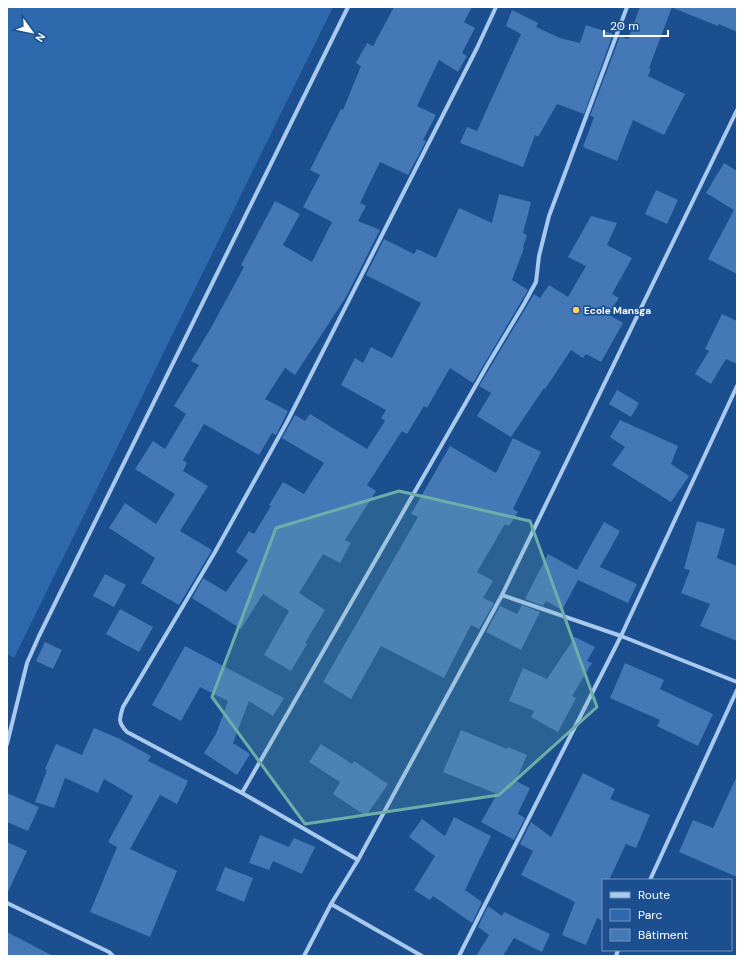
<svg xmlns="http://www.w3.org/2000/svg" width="744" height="963" font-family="'DM Sans',sans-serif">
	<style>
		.green { fill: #2e69ad }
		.building { fill: #4478b7 }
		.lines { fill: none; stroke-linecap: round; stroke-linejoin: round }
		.street { stroke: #a9c9ee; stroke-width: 4 }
		.marked { fill: #6fada8; fill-opacity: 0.2; stroke: #6fada8; stroke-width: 3; stroke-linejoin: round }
		.poi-dot { fill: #ffd166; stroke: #1b4f8f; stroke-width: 1.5 }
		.labels { text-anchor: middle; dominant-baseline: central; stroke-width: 3.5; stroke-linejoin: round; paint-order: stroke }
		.poi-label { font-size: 10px; font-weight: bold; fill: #fff; stroke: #1b4f8f; text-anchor: start }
	</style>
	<rect width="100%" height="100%" fill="#1b4f8f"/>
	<path class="green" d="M7 7H333L14 658 7 654Z"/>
	<g class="building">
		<path d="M394 7H472L464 22 475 28 462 53 467 56 458 72 439 60 417 106 436 115 423 140 426 141 408 175 380 162 360 203 366 206 358 221 380 230 346 297 295 375 285 368 265 399 288 411 276 435 272 433 259 455 204 424 183 460 187 463 183 471 208 486 180 531 212 550 179 605 141 583 155 558 109 528 125 503 156 524 175 494 135 469 153 441 165 449 186 414 174 406 199 365 191 361 212 326 244 267 241 265 275 201 300 214 283 245 312 262 332 222 303 207 320 175 310 170 341 109 343 110 361 66 356 63 367 43 373 46Z"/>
		<path d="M640 7H672L649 68 651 69 648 76 685 94 664 135 633 120 617 161 583 147 594 117 590 116 620 36 628 39Z"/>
		<path d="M673 7H737V32L719 24 718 26 673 8Z"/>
		<path d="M512 10 538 23 536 27 560 38 580 43 586 25 613 34 584 114 557 104 538 137 535 135 523 167 460 143 467 127 477 131 521 34 506 26Z"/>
		<path d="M724 163 737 171V274L708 259 734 210 706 193Z"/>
		<path d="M656 190 678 200 667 224 645 214Z"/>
		<path d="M499 194 531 202 523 233 527 235 523 247 524 248 512 280 528 290 473 383 450 368 427 408 424 406 407 434 402 431 367 485 376 491 345 540 351 543 340 563 323 554 299 593 325 610 305 643 307 644 291 671 264 655 289 611 263 594 241 629 192 598 203 578 226 592 248 560 236 552 249 531 254 534 271 506 269 505 283 482 304 494 324 463 282 438 295 415 305 421 310 414 367 449 385 421 381 418 386 410 341 385 355 358 363 363 371 347 392 358 421 303 366 275 384 239 414 254 417 249 436 258 459 208 492 223Z"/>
		<path d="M591 216 617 223 607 245 632 258 612 294 619 298 608 314 623 323 601 362 586 354 583 358 571 350 545 389 544 388 511 437 477 416 491 393 479 386 534 294 540 298 549 285 568 297 586 266 568 257Z"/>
		<path d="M722 314 737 321V364L726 359 711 384 695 374 709 351 705 349Z"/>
		<path d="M617 390 639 403 631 417 609 404Z"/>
		<path d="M620 420 678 446 671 464 689 476 671 502 612 465 625 447 610 437Z"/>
		<path d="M513 438 541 452 513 509 518 512 509 526 505 524 477 572 493 581 483 598 494 603 479 629 471 625 444 678 381 646 351 699 323 682 418 517 411 514 450 446 496 473Z"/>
		<path d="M697 521 725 529 717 558 737 566V641L700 626 710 604 681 593 690 570 684 569Z"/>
		<path d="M604 522 620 531 600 567 637 584 628 603 578 580 562 610 546 601 543 606 525 599 548 554 577 570Z"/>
		<path d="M105 574 126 585 114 607 93 596Z"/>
		<path d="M522 605 540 612 521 650 486 632 500 606 517 614Z"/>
		<path d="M120 609 153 627 139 652 106 634Z"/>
		<path d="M575 637 595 647 587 661 592 663 572 696 576 698 558 732 531 717 534 711 509 701 523 668 547 679Z"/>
		<path d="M45 642 62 650 53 669 36 661Z"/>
		<path d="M185 646 284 698 273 716 249 701 233 743 250 754 237 775 204 753 216 734 228 701 200 687 181 721 152 705Z"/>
		<path d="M625 663 664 680 660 689 713 714 698 746 657 726 660 720 610 698Z"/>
		<path d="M94 728 120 739 151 756 148 761 188 781 177 804 160 795 130 849 177 871 150 937 90 912 117 847 108 842 133 796 104 779 98 793 65 778 54 808 35 802 47 770 45 769 56 744 82 755Z"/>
		<path d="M461 730 507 749 508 747 527 755 516 781 530 788 519 811 518 814 525 818 514 840 481 822 497 794 443 772Z"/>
		<path d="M321 744 352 764 354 761 388 784 366 816 333 794 340 782 309 762Z"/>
		<path d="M583 773 615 789 610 799 650 815 636 848 626 844 609 880H603V921L597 918 586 945 562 935 575 902 521 875 533 851 520 844 531 822 551 837Z"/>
		<path d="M737 776V877L679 852 693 820 713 828Z"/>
		<path d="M7 793 39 807 28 831 7 822Z"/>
		<path d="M454 817 491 836 465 890 482 902 472 923 433 896 430 900 414 890 435 856 409 837 422 819 445 836Z"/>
		<path d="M260 835 289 847 294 838 315 847 302 874 273 861 269 870 249 863Z"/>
		<path d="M7 842 27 851 7 894Z"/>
		<path d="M225 867 253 878 244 902 216 890Z"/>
		<path d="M488 906 502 916 504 912 550 934 542 952 514 938 503 956H476L489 935 478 927Z"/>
		<path d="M7 932 53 956H7Z"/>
	</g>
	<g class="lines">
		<g class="street">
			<path d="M502 595 621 636 737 682"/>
			<path d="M7 744 27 663 39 636 348 7"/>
			<path d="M242 793 488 364 524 304 536 282 539 256 549 216 627 7"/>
			<path d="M358 860 242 793 127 732C118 722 119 720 123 707L215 552 287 422 477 48 496 7"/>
			<path d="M650 880 737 690"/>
			<path d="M7 903 109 952 113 956"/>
			<path d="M331 904 422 956"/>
			<path d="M304 956 331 904 358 860 502 595 737 110"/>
			<path d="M459 956 621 636 737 386"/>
			<path d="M616 956 618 950"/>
		</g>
	</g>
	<path class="marked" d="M399 491 530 521 597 707 499 795 305 824 212 697 276 528Z"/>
	<circle class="poi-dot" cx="576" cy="310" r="4"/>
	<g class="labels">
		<g class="poi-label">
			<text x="584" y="310">Ecole Mansga</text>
		</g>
	</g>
	<rect width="744" height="963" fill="none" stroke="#ffffff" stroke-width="16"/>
	<rect x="602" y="879" width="130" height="72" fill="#1b4f8f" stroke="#7695bc"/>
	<rect x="610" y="892" width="20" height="6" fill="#a9c9ee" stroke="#7695bc"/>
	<text x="638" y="899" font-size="12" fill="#ffffff">Route</text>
	<rect x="610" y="909" width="20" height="12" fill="#2e69ad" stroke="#7695bc"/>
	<text x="638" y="919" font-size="12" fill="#ffffff">Parc</text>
	<rect x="610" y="929" width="20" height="12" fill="#4478b7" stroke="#7695bc"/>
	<text x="638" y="939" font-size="12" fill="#ffffff">Bâtiment</text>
	<g transform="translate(32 32) rotate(123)" stroke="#1b4f8f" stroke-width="3" paint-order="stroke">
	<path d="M0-3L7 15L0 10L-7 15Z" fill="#ffffff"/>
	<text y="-6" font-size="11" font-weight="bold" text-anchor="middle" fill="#ffffff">N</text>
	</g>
	<path d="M604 30v6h64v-6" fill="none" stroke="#ffffff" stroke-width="2"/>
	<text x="610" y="30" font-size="12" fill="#ffffff" stroke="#1b4f8f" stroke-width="3" paint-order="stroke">20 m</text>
</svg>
